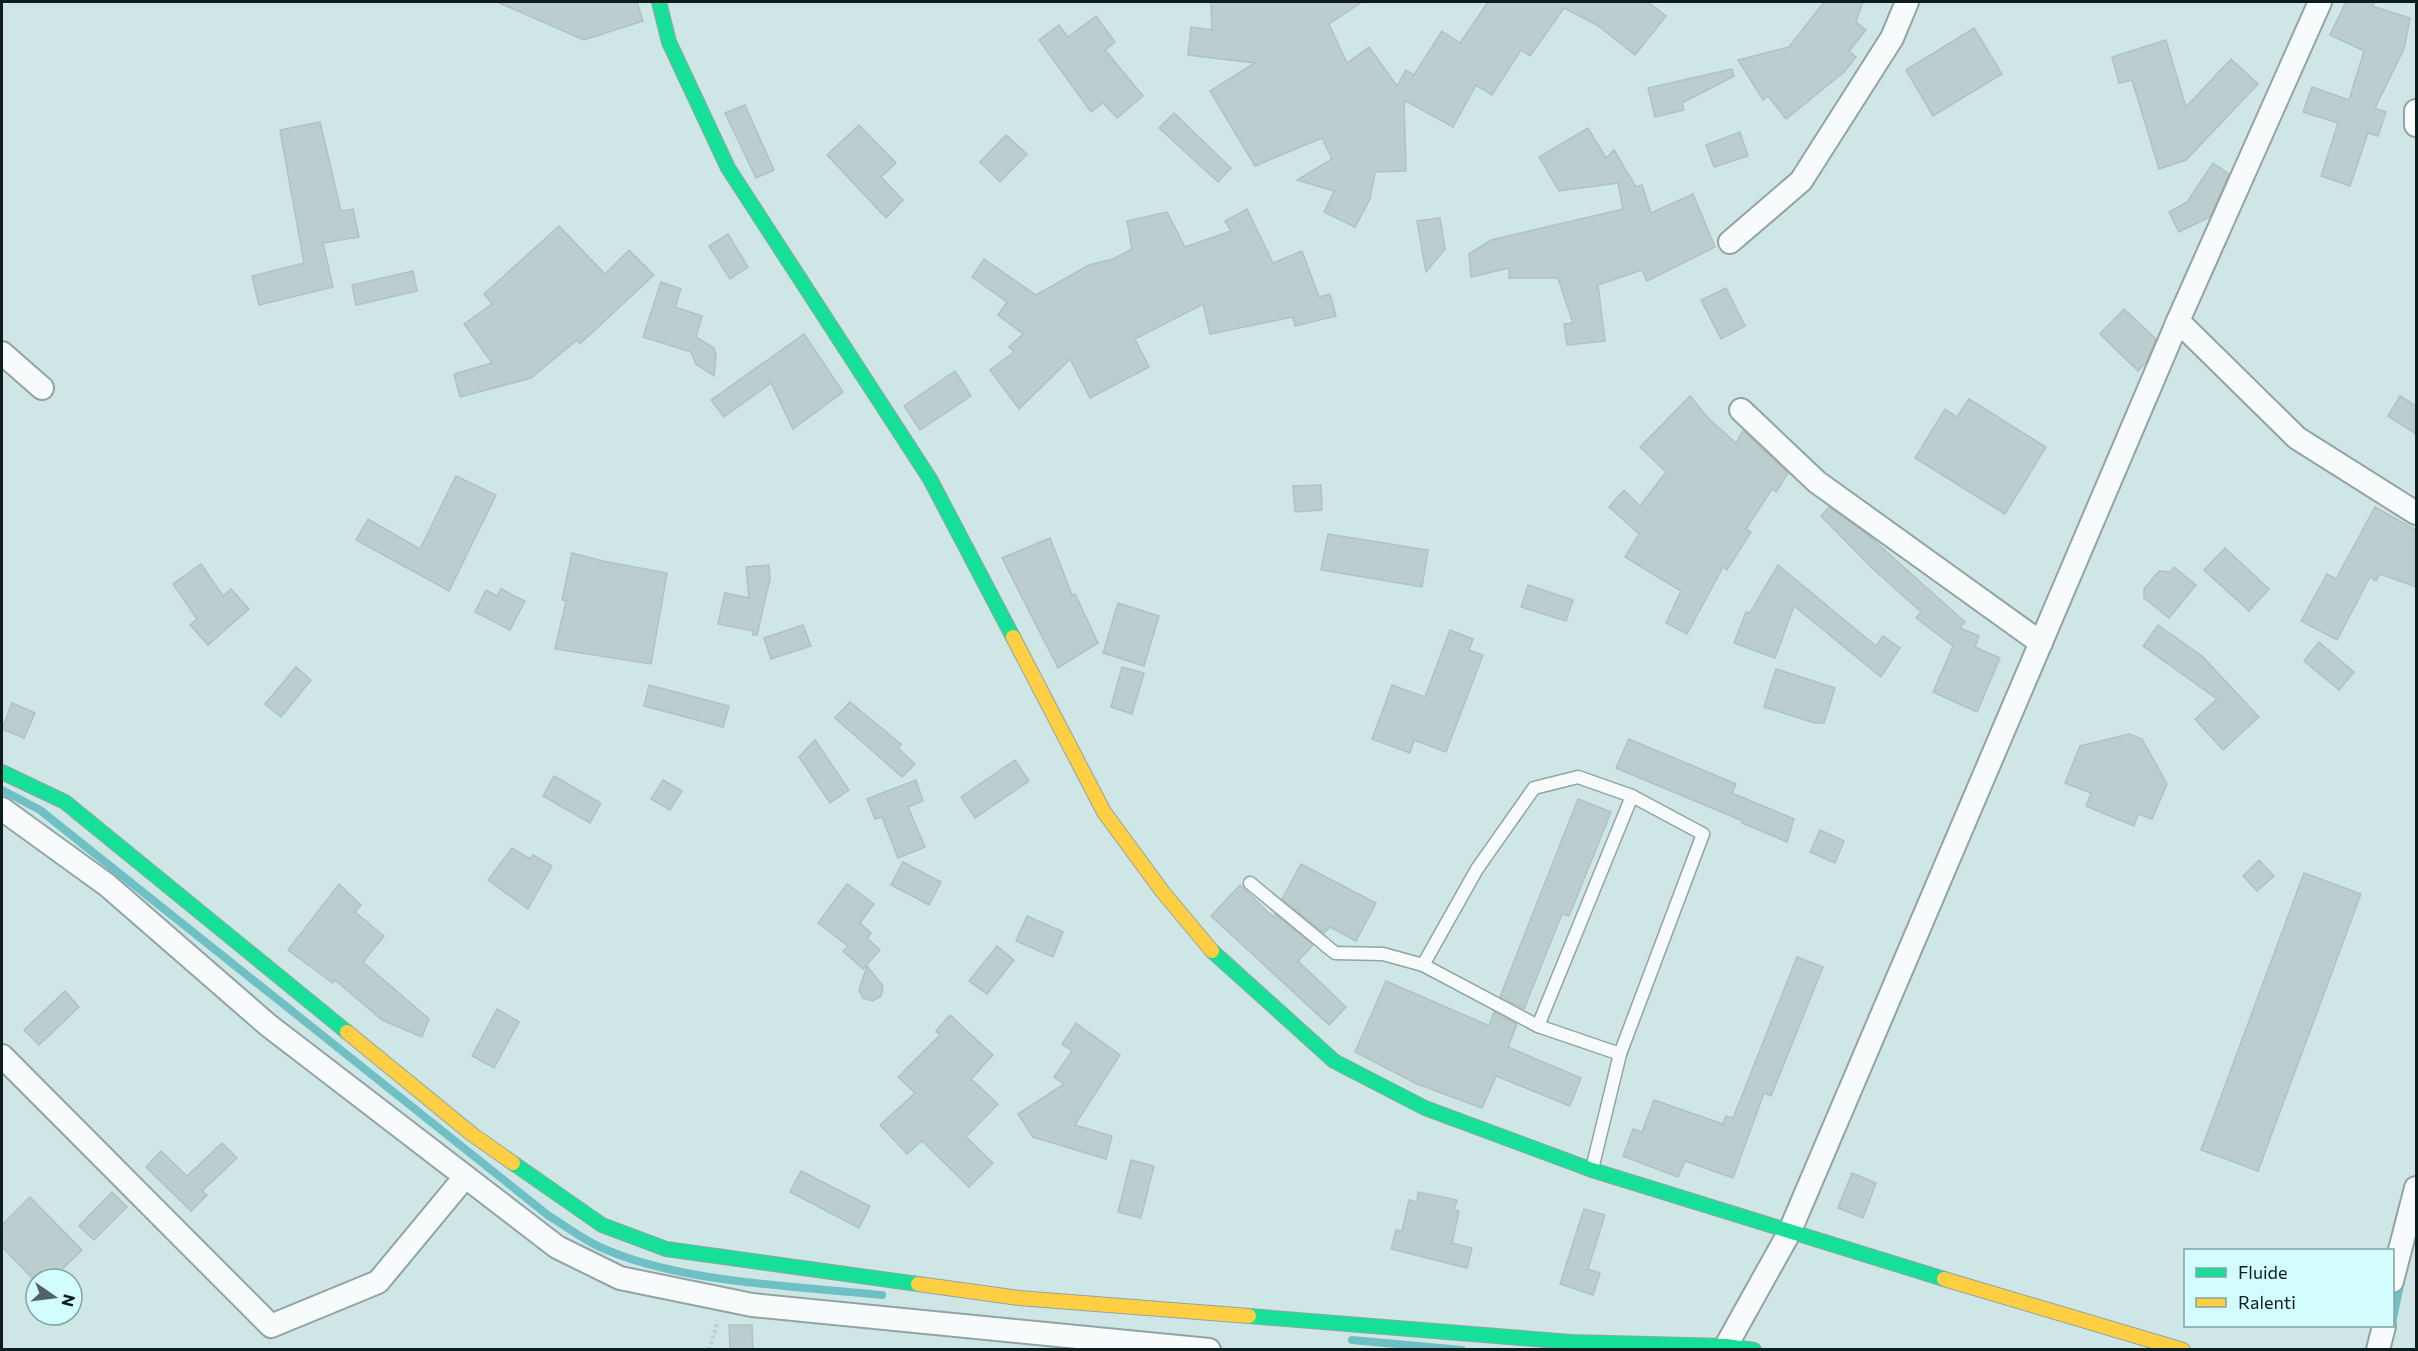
<svg xmlns="http://www.w3.org/2000/svg" width="2418" height="1351" font-family="Commissioner,sans-serif">
	<style>
		.lines { fill: none; stroke-linecap: round; stroke-linejoin: round }
		.stream { stroke: #6fc0c4; stroke-width: 8 }
		.building { fill: #bbcdce; stroke: #b0c2c2; stroke-width: 1.5 }
		.lane-casing { stroke: #92a3a4; stroke-width: 15 }
		.street-casing { stroke: #92a3a4; stroke-width: 26 }
		.fast-casing { stroke: #92a3a4; stroke-width: 16 }
		.slow-casing { stroke: #92a3a4; stroke-width: 16 }
		.path { stroke: #c5cccc; stroke-width: 4; stroke-dasharray: 3 3; stroke-linecap: butt }
		.lane { stroke: #f8fbfb; stroke-width: 12 }
		.street { stroke: #f8fbfb; stroke-width: 22 }
		.fast { stroke: #16e098; stroke-width: 14 }
		.slow { stroke: #ffcf43; stroke-width: 14 }
	</style>
	<rect width="100%" height="100%" fill="#cfe6e7"/>
	<g class="lines">
		<g class="stream">
			<path d="M2 790 40 810 549 1216C566 1226 582 1239 600 1247 678 1283 796 1286 882 1295"/>
			<path d="M2392 1323 2401 1280"/>
			<path d="M1352 1340 1462 1350"/>
		</g>
	</g>
	<g class="building">
		<path d="M497 2H637L643 21 584 40Z"/>
		<path d="M1211 2H1362L1329 24 1347 63 1369 47 1397 86 1406 70 1414 75 1442 31 1460 43 1488 2H1648L1666 16 1635 55 1597 25 1564 8 1530 56 1521 50 1492 95 1476 85 1453 127 1404 100 1406 171 1375 172 1370 199 1355 227 1324 212 1334 191 1297 180 1332 159 1322 138 1255 166 1210 91 1255 63 1188 55 1191 27 1212 30Z"/>
		<path d="M1824 2H1863L1856 22 1866 30 1849 51 1856 57 1844 72 1786 119 1768 96 1763 100 1738 60 1789 47Z"/>
		<path d="M2346 2H2375L2372 6 2410 18 2404 49 2375 108 2386 112 2378 136 2368 133 2350 186 2321 176 2338 123 2303 112 2312 87 2349 100 2364 51 2330 35Z"/>
		<path d="M1096 16 1115 42 1105 50 1143 96 1117 118 1103 103 1091 112 1039 40 1059 25 1068 37Z"/>
		<path d="M1974 28 2002 74 1933 116 1906 70Z"/>
		<path d="M2166 40 2186 107 2231 59 2258 84 2186 160 2159 169 2132 80 2119 83 2112 57Z"/>
		<path d="M1732 69 1734 76 1682 103 1684 110 1655 117 1648 88Z"/>
		<path d="M745 105 774 170 756 178 725 113Z"/>
		<path d="M1174 113 1231 168 1218 182 1159 128Z"/>
		<path d="M320 122 341 211 353 209 359 237 323 243 333 287 259 305 252 276 304 263 280 130Z"/>
		<path d="M859 125 896 163 881 177 903 200 886 218 827 155Z"/>
		<path d="M1588 128 1606 158 1614 150 1636 187 1642 185 1651 213 1693 194 1715 247 1647 281 1642 270 1598 285 1605 341 1567 345 1564 324 1573 323 1558 278H1509V268L1471 277 1469 254 1491 240 1623 209 1618 183 1559 191 1539 157Z"/>
		<path d="M1740 132 1748 156 1714 167 1706 145Z"/>
		<path d="M1006 135 1027 154 1000 182 980 162Z"/>
		<path d="M2213 163 2229 174 2210 217 2179 232 2169 212 2187 202Z"/>
		<path d="M1247 209 1273 263 1302 251 1319 297 1330 294 1336 316 1295 326 1293 317 1210 334 1203 304 1135 339 1149 367 1090 398 1070 359 1019 409 990 370 1014 352 1009 347 1023 334 998 315 1007 302 972 277 984 259 1036 295 1089 265 1113 259 1132 249 1127 221 1167 212 1185 247 1231 231 1225 221Z"/>
		<path d="M1440 218 1445 249 1426 272 1417 221Z"/>
		<path d="M559 226 605 274 629 250 654 275 580 344 577 340 531 378 460 397 454 374 492 363 464 324 492 304 484 294Z"/>
		<path d="M728 234 748 267 730 279 709 246Z"/>
		<path d="M413 271 417 291 356 305 352 285Z"/>
		<path d="M661 282 681 289 675 307 702 316 696 337 714 348 716 354 714 376 696 364 691 352 643 337Z"/>
		<path d="M1726 288 1745 326 1721 339 1701 300Z"/>
		<path d="M2124 309 2156 339 2146 362 2138 371 2100 334Z"/>
		<path d="M804 334 843 392 793 429 771 383 724 417 711 400Z"/>
		<path d="M955 371 971 396 920 430 904 406Z"/>
		<path d="M1690 396 1709 419 1736 443 1743 431 1788 473 1776 492 1772 489 1746 529 1751 532 1727 570 1723 567 1687 634 1666 623 1681 591 1625 557 1639 534 1609 507 1624 490 1640 506 1666 472 1640 447Z"/>
		<path d="M2400 396 2416 406V434L2388 416Z"/>
		<path d="M1969 399 2046 447 2005 514 1915 458 1945 409 1957 417Z"/>
		<path d="M456 476 496 495 449 591 356 540 368 519 420 549Z"/>
		<path d="M1321 485 1322 510 1295 512 1293 486Z"/>
		<path d="M1829 507 1868 535 1965 622 1960 628 1979 636 1975 647 2000 658 1977 712 1933 692 1953 646 1916 618 1921 612 1871 567 1821 516Z"/>
		<path d="M2375 507 2416 530V587L2380 574 2376 581 2370 577 2337 640 2301 621 2327 574 2336 579Z"/>
		<path d="M1328 534 1428 550 1422 587 1321 570Z"/>
		<path d="M1050 538 1072 595 1075 594 1098 643 1058 668 1002 558Z"/>
		<path d="M2225 548 2269 589 2249 611 2204 570Z"/>
		<path d="M572 553 603 561 667 573 651 664 555 649 566 601 562 600Z"/>
		<path d="M201 564 223 596 231 589 249 609 208 645 190 625 197 619 173 584Z"/>
		<path d="M769 565 770 579 757 635H753V631L718 624 725 593 749 598 746 567Z"/>
		<path d="M1778 565 1876 646 1883 636 1900 648 1881 677 1794 606 1775 658 1734 643 1746 612 1750 613Z"/>
		<path d="M2174 567 2196 585 2169 618 2144 598V589L2159 571 2170 572Z"/>
		<path d="M1528 585 1573 600 1566 621 1521 607Z"/>
		<path d="M501 589 525 601 510 630 475 612 486 590 497 596Z"/>
		<path d="M1118 603 1159 616 1144 666 1103 653Z"/>
		<path d="M803 625 811 646 771 659 764 638Z"/>
		<path d="M2158 625 2202 656 2259 717 2223 750 2195 719 2217 699 2143 646Z"/>
		<path d="M1450 630 1473 639 1469 650 1483 655 1446 752 1414 740 1410 753 1372 739 1392 685 1425 697Z"/>
		<path d="M2319 642 2354 672 2339 690 2304 661Z"/>
		<path d="M296 667 311 680 281 717 265 704Z"/>
		<path d="M1122 667 1144 673 1132 714 1111 707Z"/>
		<path d="M1776 669 1835 688 1824 723H1815L1764 707Z"/>
		<path d="M649 685 729 706 723 727 644 706Z"/>
		<path d="M850 702 901 744 898 748 915 764 902 777 835 718Z"/>
		<path d="M12 703 35 713 24 738 2 729Z"/>
		<path d="M2129 734 2142 739 2167 784 2152 819 2138 814 2134 826 2086 806 2091 793 2065 783 2080 746Z"/>
		<path d="M1629 739 1736 784 1732 793 1794 819 1787 842 1742 823 1743 821 1616 768Z"/>
		<path d="M815 740 849 790 830 803 799 757Z"/>
		<path d="M1015 760 1029 781 975 818 961 797Z"/>
		<path d="M554 776 601 803 590 823 543 796Z"/>
		<path d="M663 780 682 791 670 810 651 799Z"/>
		<path d="M916 780 923 801 908 807 925 847 898 858 882 817 875 819 867 799Z"/>
		<path d="M1578 799 1611 812 1569 916 1562 914 1524 1009 1500 997Z"/>
		<path d="M1820 830 1844 841 1835 863 1810 852Z"/>
		<path d="M512 848 530 859 533 855 552 866 528 909 488 880Z"/>
		<path d="M2259 860 2274 876 2257 891 2243 876Z"/>
		<path d="M903 862 941 882 929 905 891 885Z"/>
		<path d="M1301 864 1376 903 1356 941 1330 927 1324 933 1282 899Z"/>
		<path d="M2304 873 2361 894 2258 1171 2201 1150Z"/>
		<path d="M339 884 361 905 355 912 384 936 363 962 429 1019 422 1037 382 1020 335 980 333 983 288 950Z"/>
		<path d="M847 884 874 904 860 923 871 933 867 938 880 950 863 969 843 951 848 946 818 923Z"/>
		<path d="M1240 885 1273 917 1275 914 1313 945 1298 961 1346 1007 1329 1025 1211 916Z"/>
		<path d="M1027 916 1063 932 1053 957 1016 941Z"/>
		<path d="M997 946 1014 960 987 994 969 981Z"/>
		<path d="M1797 957 1823 967 1771 1096 1764 1093 1733 1178 1685 1161 1678 1177 1623 1156 1633 1129 1642 1132 1654 1100 1723 1124 1726 1116 1733 1118Z"/>
		<path d="M867 966 883 986 881 996 873 1001 863 998 859 990Z"/>
		<path d="M1386 981 1485 1024 1489 1025 1494 1012 1517 1024 1508 1047 1581 1078 1570 1106 1496 1076 1482 1108 1417 1084 1355 1052Z"/>
		<path d="M65 991 79 1007 39 1045 24 1030Z"/>
		<path d="M497 1009 519 1022 494 1068 472 1056Z"/>
		<path d="M950 1015 993 1055 971 1079 998 1104 966 1137 993 1163 969 1187 922 1141 907 1154 880 1125 915 1093 898 1077 940 1035 936 1031Z"/>
		<path d="M1076 1023 1120 1055 1075 1125 1112 1136 1106 1159 1033 1137 1018 1114 1064 1084 1054 1077 1072 1051 1062 1044Z"/>
		<path d="M222 1143 237 1158 202 1191 207 1195 191 1211 146 1167 161 1151 187 1176Z"/>
		<path d="M1131 1160 1154 1166 1141 1218 1118 1212Z"/>
		<path d="M801 1171 870 1206 859 1228 790 1192Z"/>
		<path d="M1852 1173 1876 1183 1863 1218 1838 1208Z"/>
		<path d="M112 1192 127 1207 94 1240 79 1226Z"/>
		<path d="M1418 1192 1457 1200 1454 1210 1459 1211 1452 1243 1472 1248 1467 1268 1391 1249 1396 1230 1402 1231 1409 1200 1417 1202Z"/>
		<path d="M30 1197 82 1250 52 1279H33L2 1247V1225Z"/>
		<path d="M1584 1209 1605 1215 1588 1269 1600 1273 1593 1295 1560 1284Z"/>
		<path d="M729 1325H752L753 1350H730Z"/>
	</g>
	<g class="lines">
		<g class="lane-casing">
			<g id="lane">
				<path d="M1250 883 1335 953 1383 954 1423 965 1538 1026 1620 1054"/>
				<path d="M1423 965 1477 869 1534 788 1578 777 1632 796 1703 834 1620 1054 1592 1169"/>
				<path d="M1538 1026 1632 796"/>
			</g>
		</g>
		<g class="street-casing">
			<g id="street">
				<path d="M2416 111V125"/>
				<path d="M1730 242 1801 181 1892 38 1907 2"/>
				<path d="M2178 321 2297 438 2416 513"/>
				<path d="M2 353 42 388"/>
				<path d="M1741 410 1817 482 2041 643"/>
				<path d="M2 809 107 885 268 1025 557 1247 620 1278 752 1305 1209 1350"/>
				<path d="M2 1056 271 1326 378 1282 465 1177"/>
				<path d="M2392 1281 2416 1188"/>
				<path d="M1726 1346 1789 1233 2178 321 2320 2"/>
				<path d="M2378 1350 2384 1326"/>
			</g>
		</g>
		<g class="fast-casing">
			<g id="fast">
				<path d="M659 2 669 42 728 168 930 479 1013 637"/>
				<path d="M2 772 65 802 347 1032"/>
				<path d="M1212 951 1334 1061 1425 1108 1592 1170 1944 1279"/>
				<path d="M513 1163 602 1225 666 1249 918 1284"/>
				<path d="M1249 1316 1571 1342 1726 1346 1754 1350"/>
			</g>
		</g>
		<g class="slow-casing">
			<g id="slow">
				<path d="M1013 637 1104 812 1162 891 1212 951"/>
				<path d="M347 1032 473 1135 513 1163"/>
				<path d="M1944 1279 2183 1350"/>
				<path d="M918 1284 1019 1298 1249 1316"/>
			</g>
		</g>
		<path class="path" d="M709 1350 718 1321"/>
		<use href="#lane" class="lane"/>
		<use href="#street" class="street"/>
		<use href="#fast" class="fast"/>
		<use href="#slow" class="slow"/>
	</g>
	<rect width="2418" height="1351" fill="none" stroke="#0d1d1e" stroke-width="6"/>
	<rect x="2184" y="1249" width="210" height="78" fill="#d2fcfe" stroke="#83a3a4" stroke-width="1.5"/>
	<rect x="2196" y="1268" width="30" height="9" fill="#16e098" stroke="#83a3a4" stroke-width="1.5"/>
	<text x="2238" y="1279" font-size="18" fill="#0d1d1e">Fluide</text>
	<rect x="2196" y="1298" width="30" height="9" fill="#ffcf43" stroke="#83a3a4" stroke-width="1.5"/>
	<text x="2238" y="1309" font-size="18" fill="#0d1d1e">Ralenti</text>
	<g transform="translate(54 1297) rotate(104)"><circle r="28" fill="#d2fcfe" stroke="#83a3a4" stroke-width="1.5"/>
	<path d="M0-4.5L10 22L0 15L-10 22Z" fill="#516364"/>
	<text y="-9" font-size="16" font-weight="bold" text-anchor="middle" fill="#0d1d1e">N</text>
	</g>
</svg>
